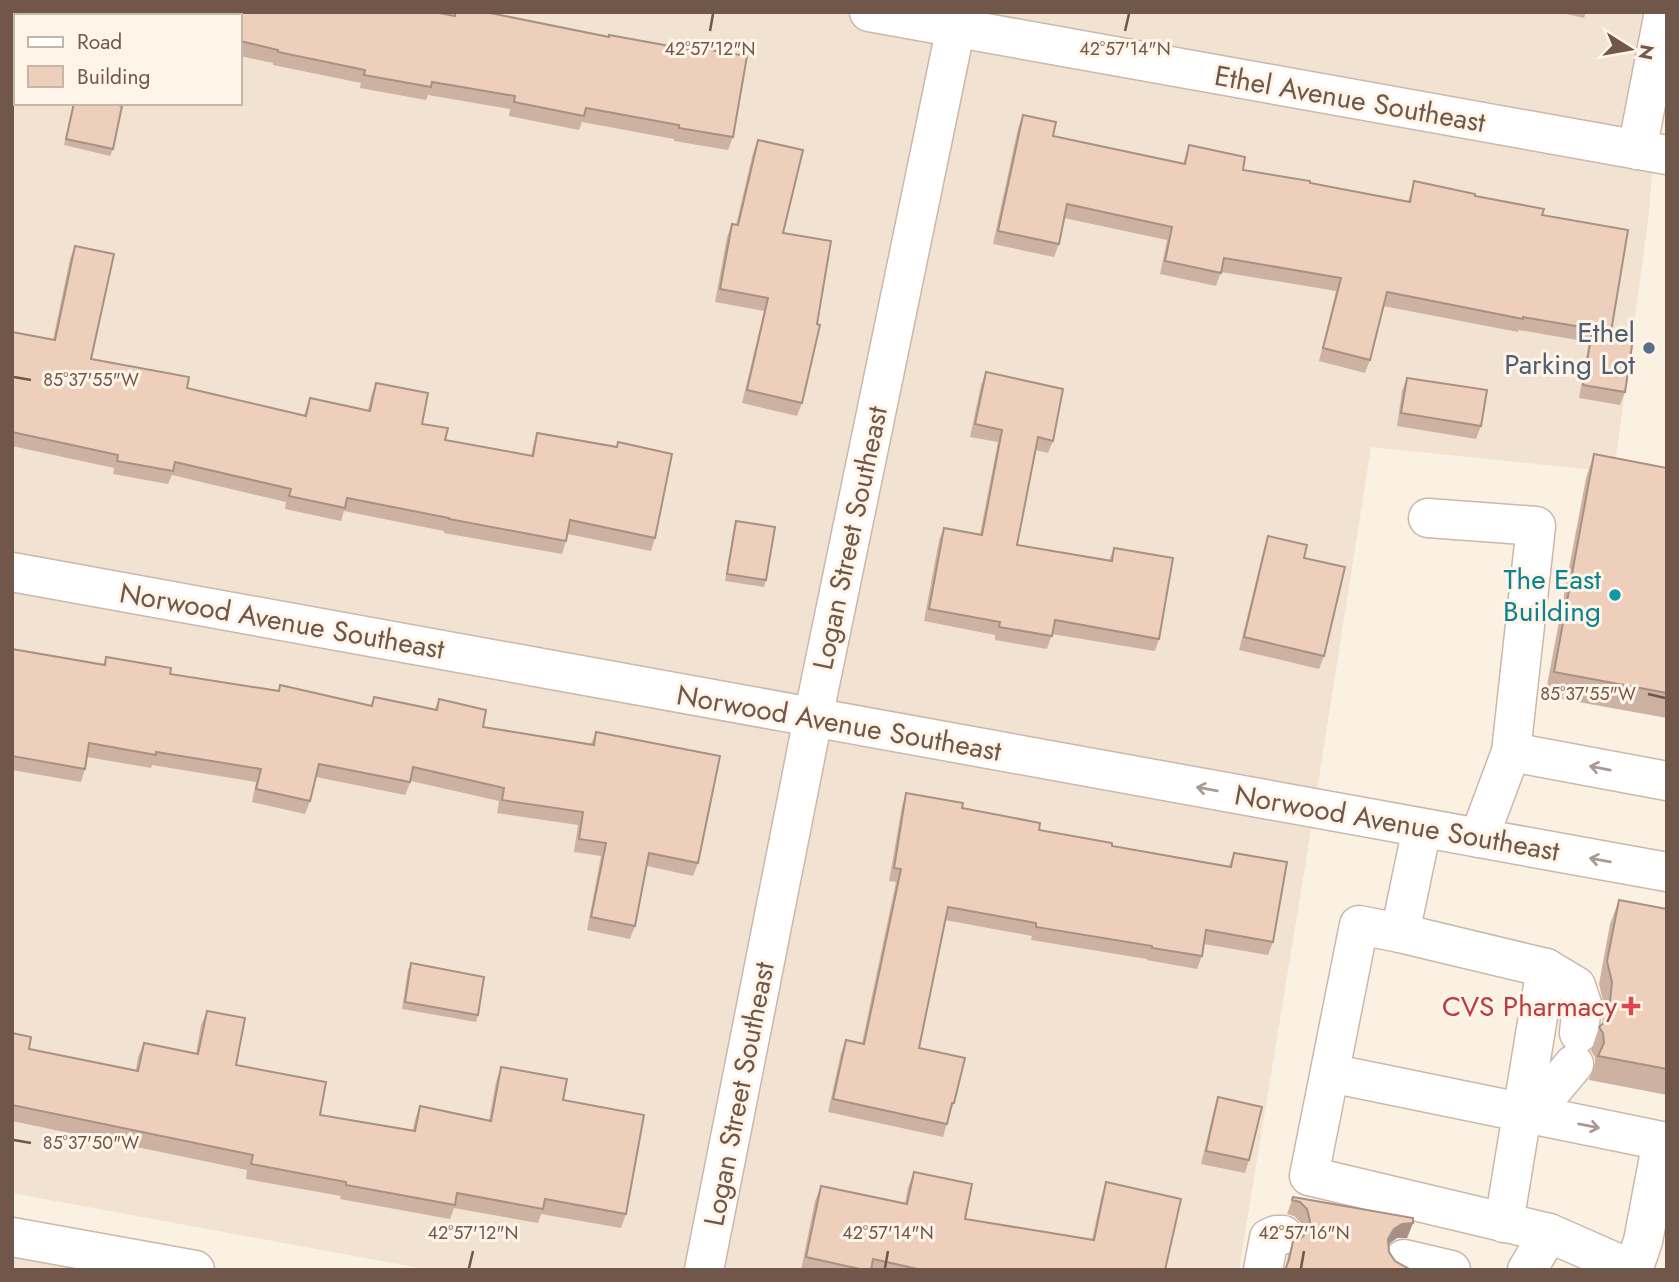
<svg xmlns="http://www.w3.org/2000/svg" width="1679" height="1282" font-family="Jost,sans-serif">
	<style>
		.residential { fill: #f2e2d1; fill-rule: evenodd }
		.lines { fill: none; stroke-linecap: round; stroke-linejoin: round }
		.minor-casing { stroke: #cbb8aa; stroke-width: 41 }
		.minor { stroke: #fff; stroke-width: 38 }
		.wall { fill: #cdb2a2 }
		.shaded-wall { fill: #a79184 }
		.building { fill: #eecfbc; stroke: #a79184; stroke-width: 2 }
		.oneway { stroke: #aa9a92 }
		.ticks { fill: none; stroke: #71574a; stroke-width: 2.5 }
		.service-dot { fill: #5c6f8a; stroke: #fef5e8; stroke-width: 2.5 }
		.culture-dot { fill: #0f9aa8; stroke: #fef5e8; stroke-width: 2.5 }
		.health-dot { fill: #e0444e; stroke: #fef5e8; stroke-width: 2.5 }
		.labels { text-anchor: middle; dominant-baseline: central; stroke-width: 6; stroke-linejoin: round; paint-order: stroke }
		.street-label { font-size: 28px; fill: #71574a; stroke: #fef5e8 }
		.service-label { font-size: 28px; fill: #4e5e75; stroke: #fef5e8; text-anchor: end }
		.culture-label { font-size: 28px; fill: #0d838f; stroke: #fef5e8; text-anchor: end }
		.health-label { font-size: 28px; fill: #be3a42; stroke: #fef5e8; text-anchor: end }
		.ticks-label { font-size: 18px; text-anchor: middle; fill: #71574a; stroke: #fef5e8; stroke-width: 6; stroke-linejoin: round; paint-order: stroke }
	</style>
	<rect width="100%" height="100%" fill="#fbf1e2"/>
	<g class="residential">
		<path d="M12 12H1667V109L1658 108 1648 221 1614 472 1371 447 1305 867 1239 1270H430L12 1193ZM16 16H240V103H16Z"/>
		<path d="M12 1257 82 1270H12Z"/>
	</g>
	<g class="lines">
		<g class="minor-casing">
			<g id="minor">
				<path d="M869 12 1667 155"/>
				<path d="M1637 150 1664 12"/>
				<path d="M1428 518 1536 526 1511 752 1479 838"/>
				<path d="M12 572 1667 872"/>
				<path d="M1511 752 1667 781"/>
				<path d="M1422 828 1400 933 1359 925 1309 1176 1549 1233 1633 1270"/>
				<path d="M1400 933 1546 968 1504 1223"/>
				<path d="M1546 968 1576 986 1582 1004 1579 1033"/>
				<path d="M1330 1073 1662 1141 1643 1241 1633 1270"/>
				<path d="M1524 1099 1553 1089 1574 1064"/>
				<path d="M12 1237 195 1270"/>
				<path d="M1404 1259 1451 1270"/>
				<path d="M704 1270 813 718 959 12"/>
				<path d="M1263 1270 1269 1238 1276 1235H1283"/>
				<path d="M1527 1270 1549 1233"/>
			</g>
		</g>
		<use href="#minor" class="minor"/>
	</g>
	<g class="wall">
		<path d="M12 12H434L453 16 454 12H485L733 137 728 150 674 141V139L582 122 579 130 509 116 510 109 428 95 426 100 360 88 361 83 273 65V63L240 56V16H16V20L12 19Z"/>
		<path d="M1557 12H1586L1584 18Z"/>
		<path d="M73 103H111L113 149 110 156 64 145Z"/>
		<path d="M1023 115 1053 136 1183 164 1189 145 1243 170 1310 183 1408 202 1414 181 1475 196 1542 215 1611 332 1610 335 1625 392 1620 405 1579 398 1589 342 1519 330 1518 332 1383 306 1370 360 1365 373 1319 361 1336 291 1221 272 1216 286 1160 274 1167 240 1064 218 1059 244 1054 257 993 244 1018 128Z"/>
		<path d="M758 140 783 233 802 403 797 416 742 403 764 311 715 302 727 237 732 224 736 225 753 153Z"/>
		<path d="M75 246 91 359 187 388 304 415 310 398 368 410 371 396 376 383 422 424 445 440 531 456 533 446 537 433 617 447 618 442 655 538 651 551 568 534 562 554 444 533V531L344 511 341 521 285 509 286 502 172 475 168 484 113 474 114 468 12 446V332L53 340 70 259Z"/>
		<path d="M986 372 1053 441 1048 453 1035 450 1017 545 1109 561 1114 548 1159 639 1155 651 1052 634 1047 649 995 640V635L924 621 939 540 944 528 980 534 998 442 970 437 981 385Z"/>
		<path d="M1407 378 1481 426 1476 439 1397 426 1402 391Z"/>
		<path d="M1594 454 1667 468V718L1545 696 1586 478Z"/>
		<path d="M736 521 766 580 764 587 725 581 734 527Z"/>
		<path d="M1268 536 1304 558 1324 656 1319 669 1239 650 1264 549Z"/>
		<path d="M12 649 103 665 106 657 170 674 278 691 280 685 370 706 374 697 435 709 439 699 483 727 591 744 596 732 698 863 693 876 647 866 635 926 630 939 587 930 601 856 574 852 578 825 497 813 499 801 411 781 405 795 316 777 310 801 305 814 252 802 256 782 152 765 151 768 87 757 85 769 81 782 12 770Z"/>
		<path d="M906 793 1039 830 1112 846 1229 866 1234 853 1273 942 1268 955 1204 944 1202 956 1197 969 1147 960V959L1031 940 1032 936 945 920 919 1048 954 1103 949 1116 943 1137 828 1112 841 1053 846 1040 862 1043 896 882 889 881 902 806Z"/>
		<path d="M1619 900 1667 909V1095L1589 1080 1595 1063V1057L1591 1051 1599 1027 1602 1025 1604 1006 1599 984 1610 924Z"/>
		<path d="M411 963 478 1015 476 1022 402 1009 408 970Z"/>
		<path d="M207 1011 236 1065 320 1115 413 1130 415 1120 420 1106 489 1120 496 1082 501 1067 563 1100 626 1214 621 1228 541 1214 538 1223 454 1208 450 1219 340 1199 341 1196 246 1179 247 1170 12 1121V1033L29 1049 136 1070 138 1057 144 1043 196 1054 201 1025Z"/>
		<path d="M1218 1097 1249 1160 1245 1173 1201 1164 1214 1110Z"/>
		<path d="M914 1172 965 1219 1092 1240 1101 1198 1106 1182 1165 1270H801L815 1201 821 1186 905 1203 908 1187Z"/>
		<path d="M1293 1197 1413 1223 1407 1238H1397L1388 1244 1285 1269 1288 1256 1293 1241 1300 1239 1304 1234 1302 1224 1294 1216 1287 1214Z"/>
	</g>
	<path class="shaded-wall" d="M1413 1223 1407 1238H1397L1389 1244 1388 1239 1394 1229 1402 1224Z"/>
	<g class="building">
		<path d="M77 12H434L455 16V12H485L609 37V35L692 50V47L747 56 733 137 679 128V125L586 108 584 116 514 102 515 96 432 82 431 87 364 75 365 70 278 52V50L240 41V16H96Z"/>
		<path d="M74 103H111L122 106 113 149 66 139Z"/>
		<path d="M1023 115 1056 122 1053 136 1185 164 1189 145 1245 157 1243 170 1310 181V183L1410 202 1414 181 1475 194V196L1544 209 1542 215 1628 230 1611 332 1523 317V319L1387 292 1370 360 1323 348 1341 278 1224 258 1221 273 1165 261 1172 227 1067 204 1059 244 998 231Z"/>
		<path d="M758 140 803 150 783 233 831 241 817 324 820 325 802 403 747 390 768 298 720 289 732 224 738 225Z"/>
		<path d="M75 246 114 254 91 359 189 377 187 388 306 416 310 398 370 411 376 383 428 393 422 424 448 428 445 440 533 456 537 433 617 447 618 442 672 454 655 538 570 520 566 541 449 519V518L347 498 345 508 289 496 291 489 175 462 173 471 117 461 118 455 12 432V332L55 340Z"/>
		<path d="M1592 332 1633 339 1625 392 1583 385Z"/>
		<path d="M986 372 1063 389 1053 441 1038 437 1017 545 1112 561 1114 548 1173 558 1159 639 1055 620 1052 636 999 627 1000 622 929 609 944 528 982 535 1002 430 975 424Z"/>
		<path d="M1407 378 1487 390 1481 426 1401 413Z"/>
		<path d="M1594 454 1667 468V693L1554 672Z"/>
		<path d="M736 521 775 527 766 580 727 574Z"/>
		<path d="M1268 536 1307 545 1304 558 1345 567 1324 656 1244 637Z"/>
		<path d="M12 649 105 665 106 657 171 668 170 674 279 691 280 685 372 706 374 697 437 710 439 699 486 710 483 727 594 745 596 732 720 756 698 863 649 853 635 926 591 917 606 843 579 839 583 812 502 800 504 788 413 767 410 782 319 764 310 801 256 789 261 769 156 752V755L89 743 85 769 12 756Z"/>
		<path d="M906 793 963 803 962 808 1040 823 1039 830 1112 843V846L1231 867 1234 853 1287 862 1273 942 1206 930 1202 956 1152 948V946L1036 927V923L948 907 919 1048 965 1058 954 1103H952L947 1124 833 1099 846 1040 864 1044 901 869 894 868Z"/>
		<path d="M1619 900 1667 909V1069L1598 1056 1604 1043 1603 1033 1599 1027 1606 1021 1609 1011 1612 982 1607 961Z"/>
		<path d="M411 963 484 977 478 1015 405 1002Z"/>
		<path d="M207 1011 245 1018 236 1065 326 1082 320 1115 415 1131 420 1106 491 1121 501 1067 567 1079 563 1100 644 1115 626 1214 545 1199 543 1209 457 1193 455 1205 346 1185V1182L251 1164 253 1155 12 1105V1033L31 1037 29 1049 138 1071 144 1043 198 1054Z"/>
		<path d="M1218 1097 1262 1107 1249 1160 1206 1151Z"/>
		<path d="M914 1172 972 1184 965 1219 1094 1240 1106 1182 1181 1199 1165 1270H922L873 1259 871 1270H864L806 1257 821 1186 907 1204Z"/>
		<path d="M1293 1197 1413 1218V1223L1402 1224 1394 1229 1388 1239 1389 1252 1395 1261 1411 1270H1285L1289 1260 1293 1241 1300 1239 1307 1232 1310 1221 1307 1209 1300 1202 1292 1200Z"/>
	</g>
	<defs><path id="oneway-shaft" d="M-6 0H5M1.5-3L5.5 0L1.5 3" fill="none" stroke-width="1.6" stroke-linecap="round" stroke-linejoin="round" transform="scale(1.75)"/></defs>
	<g class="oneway">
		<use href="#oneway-shaft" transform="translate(1600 768) rotate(-169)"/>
		<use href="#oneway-shaft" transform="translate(1207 789) rotate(-170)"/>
		<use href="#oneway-shaft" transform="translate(1600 860) rotate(-170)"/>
		<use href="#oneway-shaft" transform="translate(1589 1126) rotate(11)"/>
	</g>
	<path class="ticks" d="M710 31 713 14M1125 31 1129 14M14 377 31 380M1648 694 1665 698M14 1140 31 1143M469 1268 473 1251M885 1268 888 1251M1301 1268 1304 1251"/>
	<circle class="service-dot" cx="1649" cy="348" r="7"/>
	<circle class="culture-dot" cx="1615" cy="595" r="7"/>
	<path class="health-dot" d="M1627.5 995.5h7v7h7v7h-7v7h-7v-7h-7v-7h7z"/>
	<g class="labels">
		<g class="street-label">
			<text transform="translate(1350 99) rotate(10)">Ethel Avenue Southeast</text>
			<text transform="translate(850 538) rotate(-78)">Logan Street Southeast</text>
			<text transform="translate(282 621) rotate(10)">Norwood Avenue Southeast</text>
			<text transform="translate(839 723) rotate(10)">Norwood Avenue Southeast</text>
			<text transform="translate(1397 823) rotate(10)">Norwood Avenue Southeast</text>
			<text transform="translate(739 1094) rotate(-79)">Logan Street Southeast</text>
		</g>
		<g class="service-label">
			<text x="1635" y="332">Ethel<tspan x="1635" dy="32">Parking Lot</tspan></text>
		</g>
		<g class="culture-label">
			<text x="1601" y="579">The East<tspan x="1601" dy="32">Building</tspan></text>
		</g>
		<g class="health-label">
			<text x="1617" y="1006">CVS Pharmacy</text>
		</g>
	</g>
	<g class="ticks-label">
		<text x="710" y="55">42°57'12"N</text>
		<text x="1125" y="55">42°57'14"N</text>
		<text x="91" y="386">85°37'55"W</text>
		<text x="1588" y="700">85°37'55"W</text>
		<text x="91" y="1149">85°37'50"W</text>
		<text x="473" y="1239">42°57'12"N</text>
		<text x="888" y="1239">42°57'14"N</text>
		<text x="1304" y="1239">42°57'16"N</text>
	</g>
	<rect width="1679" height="1282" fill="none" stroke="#71574a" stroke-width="28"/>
	<rect x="14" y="14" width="228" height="91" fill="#fef5e8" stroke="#c6b6a9" stroke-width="2"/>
	<rect x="28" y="37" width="35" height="10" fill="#ffffff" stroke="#c6b6a9" stroke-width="2"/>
	<text x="77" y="49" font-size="21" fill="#71574a">Road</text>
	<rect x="28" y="66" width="35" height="21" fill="#eecfbc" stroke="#c6b6a9" stroke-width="2"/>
	<text x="77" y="84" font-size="21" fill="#71574a">Building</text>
	<g transform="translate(1630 49) rotate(101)" stroke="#fef5e8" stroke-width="5" paint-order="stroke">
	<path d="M0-5L12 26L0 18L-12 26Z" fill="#71574a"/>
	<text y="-10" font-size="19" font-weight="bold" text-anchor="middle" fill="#71574a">N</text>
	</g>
</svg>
